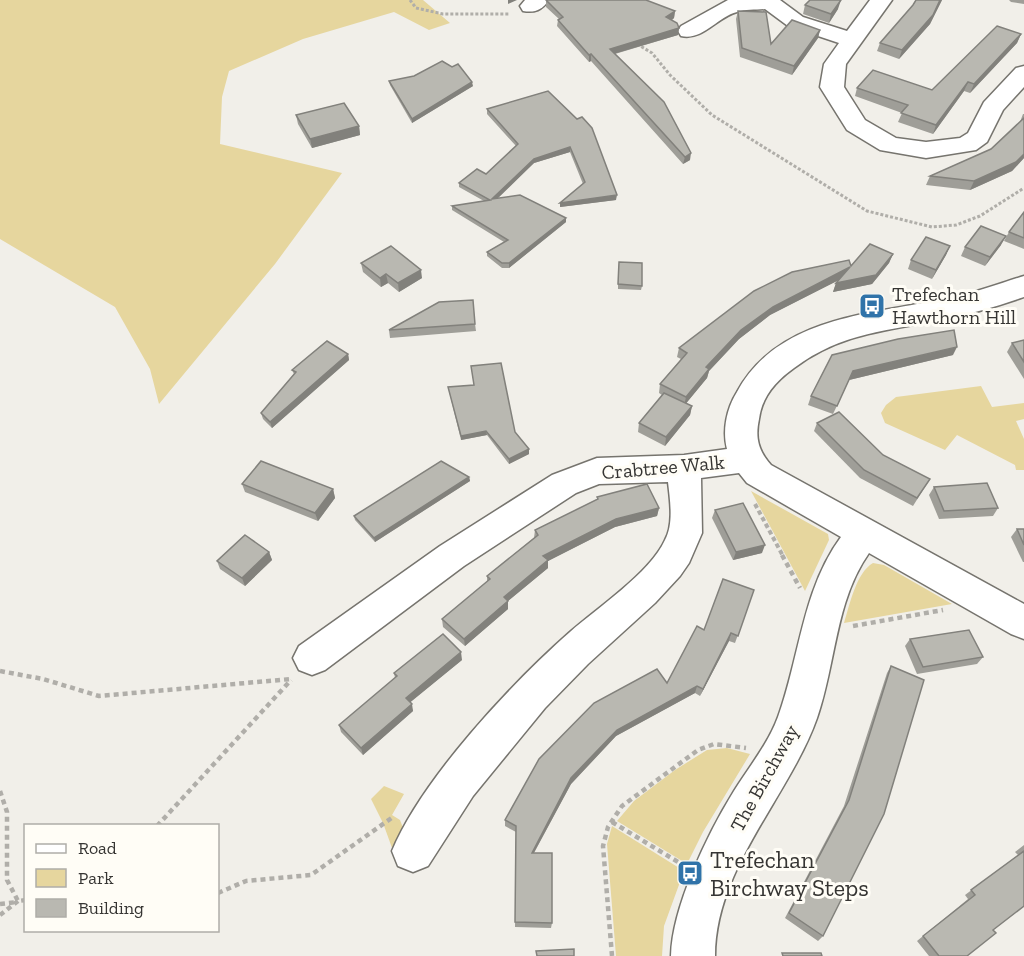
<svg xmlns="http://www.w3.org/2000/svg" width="1024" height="956" font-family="'Zilla Slab',serif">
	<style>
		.green { fill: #e6d69e }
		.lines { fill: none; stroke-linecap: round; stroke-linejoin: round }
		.minor-casing { stroke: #76746e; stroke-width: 3 }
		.path-far2 { stroke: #b0aea9; stroke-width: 3; stroke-dasharray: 3 2; stroke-linecap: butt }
		.path-far1 { stroke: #b0aea9; stroke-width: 4; stroke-dasharray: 4.5 3; stroke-linecap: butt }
		.path { stroke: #b0aea9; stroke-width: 4.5; stroke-dasharray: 5 4; stroke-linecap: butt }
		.minor { fill: #fff; fill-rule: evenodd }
		.wall { fill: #9f9e98 }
		.shaded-wall { fill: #82817c }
		.building { fill: #b9b8b1; stroke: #82817c; stroke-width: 1.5 }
		.labels { text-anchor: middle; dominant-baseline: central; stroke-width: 6; stroke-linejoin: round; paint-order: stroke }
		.poi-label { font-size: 20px; fill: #363533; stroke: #fffdf6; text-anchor: start }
		.street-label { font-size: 20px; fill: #363533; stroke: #fffdf6 }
		.near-poi-label { font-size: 24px; fill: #363533; stroke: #fffdf6; text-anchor: start }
	</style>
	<rect width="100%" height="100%" fill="#f1efe9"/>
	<g class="green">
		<path d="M0 0H423L450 23 429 30 394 12 303 39 229 71 222 97 220 144 342 173 275 264 159 404 150 369 115 307 0 239Z"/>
		<path d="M981 386 992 407 1024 403V419L1016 421 1024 439V470H1016L1015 465 957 435 945 450 885 423 881 413 886 405 896 397Z"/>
		<path d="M751 491 828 534 829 540 805 591Z"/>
		<path d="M873 563 884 565 952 604 844 623C850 604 856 573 873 563Z"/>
		<path d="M727 748 750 754 703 832 687 864 617 821 634 801 675 770 707 750Z"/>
		<path d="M384 786 404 794 392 815 400 820 405 833 396 859 383 823 371 799Z"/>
		<path d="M612 826 684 871 664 926 662 956H616L607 844Z"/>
	</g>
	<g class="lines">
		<g class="minor-casing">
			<g id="minor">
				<path d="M525 0H549C542 10 535 13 523 11L520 6Z"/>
				<path d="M728 0H780L803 17 847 31 870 0H892L846 64 844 87 865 120 896 138 926 142 960 138 968 133 984 102 1016 68 1024 66V87L1003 110 987 142 976 150 926 158 880 150 847 130 820 87 824 64 839 43 788 26 765 9C756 10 745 9 737 12 717 17 703 41 681 36L678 31 681 26Z"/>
				<path d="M1024 276V297C998 306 972 314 945 319 889 331 842 332 794 368 776 381 762 396 759 419 755 438 758 450 771 465L1024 604V639L1011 634 869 553C835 601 836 664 817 718 789 797 715 868 715 956H671C672 907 708 833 734 791 749 767 768 744 778 717 800 657 802 590 841 537L747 483 739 473 701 478 702 533 689 563 680 576 655 603 588 664 545 708 473 796 428 866 413 872 398 866 392 851C422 779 511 684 570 632 597 608 650 573 665 540 674 524 670 500 668 482L599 484 576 493 464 566 325 670 312 675 299 670 293 658 299 646 440 546 552 475 597 458 684 455 727 449C722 430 727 408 737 392 779 314 878 314 954 297 978 292 1001 283 1024 276Z"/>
			</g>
		</g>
		<g class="path-far2">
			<path d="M410 0 416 8 443 14H510"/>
			<path d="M637 44 652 53 670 75 712 115 867 211 932 227 956 225 980 216 1024 188"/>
		</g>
		<path class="path-far1" d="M755 504 783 556"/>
		<g class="path">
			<path d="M782 555 800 588"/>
			<path d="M853 626 943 610"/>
			<path d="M0 671 43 679 99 696 291 679"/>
			<path d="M0 791 7 812V880L18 901 26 900"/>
			<path d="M612 822 683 865"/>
			<path d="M157 826 291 680"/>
			<path d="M218 893 246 881 311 875 393 817"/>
			<path d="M0 904 17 902"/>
			<path d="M0 915 18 901"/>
			<path d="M612 956 603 846 608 827 622 806 698 750 714 744 746 748"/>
		</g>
		<use href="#minor" class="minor"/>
	</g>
	<g class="wall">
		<path d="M546 0 675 11 674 18 672 20 679 28 678 35 615 54 690 160 683 164 591 61 589 62 557 26 558 20 559 19 546 7Z"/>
		<path d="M916 0H942L930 24 899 59 877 51 880 43 913 5Z"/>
		<path d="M1009 0H1024V4L1011 2Z"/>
		<path d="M805 5 838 9 829 23 803 14Z"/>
		<path d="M738 11 771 44 820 30 818 38 792 75 740 57 736 19Z"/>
		<path d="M1021 34 1017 43 970 93 964 91 933 134 898 122 902 113 855 96 857 88 932 90Z"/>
		<path d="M389 81 473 86 412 123 390 85Z"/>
		<path d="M548 91 616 200 560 207 583 184 570 152 534 163 497 198 566 218V222L509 268H502L487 256V252L504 242 452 210V206L484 201 459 187V183L486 174 516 146 487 114V109Z"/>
		<path d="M1023 114H1024V158L1012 171 970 190 926 185 930 176 991 149 1020 122Z"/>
		<path d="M296 115 359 126 360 135 312 148 298 124Z"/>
		<path d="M1024 212V249L1004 241 1009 232Z"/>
		<path d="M1001 245 985 266 961 256 965 247Z"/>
		<path d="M950 246 946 255 932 279 908 269 911 260Z"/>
		<path d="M893 254 889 263 872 284 833 292 836 283 838 280 770 315 739 339 709 371 707 378 686 403 692 406 690 415 665 446 638 432 639 423 662 395 659 393 660 384 681 359 677 357 679 348 851 266Z"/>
		<path d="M361 263 422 278 399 292 388 283 381 287 363 272Z"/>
		<path d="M618 267 642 286 641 290 618 289Z"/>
		<path d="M475 324 476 331 390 338 389 330Z"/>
		<path d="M1024 340V379L1007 352 1012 343Z"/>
		<path d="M348 354 349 360 272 428 263 419 261 413 294 374 292 370Z"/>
		<path d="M832 355H953L849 380 833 414 808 405 811 396Z"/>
		<path d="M471 366 515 432 529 449V454L509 464 487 435 461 440 448 387 474 385Z"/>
		<path d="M817 423 883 455 930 479 913 506 860 478 814 431Z"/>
		<path d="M469 477 470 481 375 542 355 520 354 516Z"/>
		<path d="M242 484 333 489 335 498 318 521 245 492Z"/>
		<path d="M934 487 998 508 993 516 939 519 929 495Z"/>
		<path d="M597 497 659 508 657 516 615 527 548 561V568L508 601V609L465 646 443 627 442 619 487 582V576L534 538 535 530 597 500Z"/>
		<path d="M715 510 762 553 733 560 712 518Z"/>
		<path d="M1017 529H1024V562H1023L1011 537Z"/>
		<path d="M269 552 272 560 245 586 220 569 217 561Z"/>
		<path d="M754 590 735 643 729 641 700 696 695 693 616 736 571 784 534 853 552 923 551 928 515 927 516 832 505 826V820L667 683 704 630Z"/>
		<path d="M910 639 983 657 977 664 917 674 905 646Z"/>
		<path d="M462 660 410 702 413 711 363 755 341 732 339 725 395 678 394 673Z"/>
		<path d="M891 666 823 936 818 941 785 918 844 806 887 673Z"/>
		<path d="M1024 845V906L993 930 967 956H929L917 941 968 899 965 895 1018 855 1015 852Z"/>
	</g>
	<g class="shaded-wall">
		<path d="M508 0H517L508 4Z"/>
		<path d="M841 0 838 9 829 23 831 14Z"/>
		<path d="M940 0H942L930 24 899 59 902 50Z"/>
		<path d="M675 11 674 18 666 24V17Z"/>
		<path d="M679 28 678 35 610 55V49Z"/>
		<path d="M820 30 818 38 792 75 794 66Z"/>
		<path d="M1021 34 1017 43 970 93 974 84Z"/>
		<path d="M591 54V61L589 62V55Z"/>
		<path d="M472 82 473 86 412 123V119Z"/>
		<path d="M968 82 964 91 933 134 936 125Z"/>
		<path d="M359 126 360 135 312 148 310 139Z"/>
		<path d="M570 147V152L534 163 492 204V199L534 159Z"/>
		<path d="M691 153 690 160 683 164 685 157Z"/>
		<path d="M1024 154V158L1012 171 970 190 974 181Z"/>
		<path d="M617 195 616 200 560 207V203Z"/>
		<path d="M566 218V222L509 268V263Z"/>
		<path d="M1006 236 1001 245 985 266 990 257Z"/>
		<path d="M950 246 946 255 932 279 936 270Z"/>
		<path d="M893 254 889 263 872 284 833 292 836 283Z"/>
		<path d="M850 267 847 276 770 315 739 339 709 371 707 378 684 406 686 397 706 367 741 330 773 307Z"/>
		<path d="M421 270 422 278 399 292 398 283Z"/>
		<path d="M386 274 388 283 381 287 380 278Z"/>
		<path d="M957 347 953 355 849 380 833 414 853 371Z"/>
		<path d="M348 354 349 360 272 428 270 422Z"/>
		<path d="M692 406 690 415 665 446 666 437Z"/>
		<path d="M486 431 487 435 461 440V436Z"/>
		<path d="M529 449V454L509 464V459Z"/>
		<path d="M469 477 470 481 375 542 374 538Z"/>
		<path d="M333 489 335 498 318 521 315 513Z"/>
		<path d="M659 508 657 516 615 527 548 561V568L508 601V609L465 646 464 639 543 556 616 519Z"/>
		<path d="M765 545 762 553 733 560 736 552Z"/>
		<path d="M269 552 272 560 245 586 242 578Z"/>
		<path d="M731 633 729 641 700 696 703 689Z"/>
		<path d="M461 652 462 660 407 705 406 698Z"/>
		<path d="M697 686 695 693 616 736 571 784 531 858 532 853 571 778 617 730Z"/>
		<path d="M412 704 413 711 363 755 361 748Z"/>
	</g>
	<g class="building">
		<path d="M546 0H646L675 11 666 17 677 23 679 28 610 49 664 102 691 153 685 157 591 54 589 55 558 20 563 17Z"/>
		<path d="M810 0H841L831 14 805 5Z"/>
		<path d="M916 0H940L933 15 902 50 880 43 913 5Z"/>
		<path d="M738 11 766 12 771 44 792 20 820 30 794 66 742 48Z"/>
		<path d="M997 26 1021 34 974 84 968 82 936 125 901 113 908 105 857 88 873 70 932 90Z"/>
		<path d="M442 61 452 67 458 64 472 82 412 119 389 81 414 76Z"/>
		<path d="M548 91 577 119 582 117 592 128 617 195 560 203 585 182 570 147 534 159 492 199 520 195 566 218 509 263H502L487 252 508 240 452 206 490 200 459 183 477 169 486 174 518 144 487 109Z"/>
		<path d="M344 103 359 126 310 139 296 115Z"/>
		<path d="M1024 118V154L1016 162 974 181 930 176 991 149Z"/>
		<path d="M1024 212V238L1009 232Z"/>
		<path d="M981 226 1006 236 990 257 965 247Z"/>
		<path d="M926 237 950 246 936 270 911 260Z"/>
		<path d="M870 244 893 254 876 275 836 283 850 267 773 307 741 330 706 367 709 369 686 397 660 384 687 353 679 348 754 291 792 272 849 260 851 266Z"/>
		<path d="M391 246 421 270 398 283 386 274 380 278 361 263Z"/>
		<path d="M619 262 642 263V286L618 284Z"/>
		<path d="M473 300 475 324 389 330 439 302Z"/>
		<path d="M954 330 957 347 853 371 837 406 811 396 832 355 898 339Z"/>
		<path d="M1024 340V362L1012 343Z"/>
		<path d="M327 341 348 354 270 422 261 413 296 372 292 370Z"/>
		<path d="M501 363 515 432 529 449 509 459 486 431 461 436 448 387 474 385 471 366Z"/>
		<path d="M664 393 692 406 666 437 639 423Z"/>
		<path d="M839 412 883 455 930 479 917 498 864 470 817 423Z"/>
		<path d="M261 461 333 489 315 513 242 484Z"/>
		<path d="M441 461 469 477 374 538 354 516Z"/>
		<path d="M987 483 998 508 944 511 934 487Z"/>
		<path d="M647 484 659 508 616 519 543 556 548 560 504 597 508 601 464 639 442 619 490 579 487 576 538 535 535 530 598 499 597 497Z"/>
		<path d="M743 503 765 545 736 552 715 510Z"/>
		<path d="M1017 529H1024V545Z"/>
		<path d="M245 535 269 552 242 578 217 561Z"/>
		<path d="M723 579 754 590 738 636 731 633 703 689 697 686 617 730 571 778 532 853H552V923L515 922 516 826 505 820 539 759 594 703 657 669 667 683 697 626 704 630Z"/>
		<path d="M969 630 983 657 923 667 910 639Z"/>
		<path d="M443 634 461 652 406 698 412 704 361 748 339 725 397 676 394 673Z"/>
		<path d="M891 666 924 680 884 814 823 936 789 913 849 800Z"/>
		<path d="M1024 851V906L993 930 996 933 967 956H939L923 936 975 895 971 890Z"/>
		<path d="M574 949V956H537L536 951Z"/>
		<path d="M782 953H821L822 956H783Z"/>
	</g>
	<defs>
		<g id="bus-square" transform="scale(1.35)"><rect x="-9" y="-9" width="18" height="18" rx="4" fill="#3073a9" stroke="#fffdf6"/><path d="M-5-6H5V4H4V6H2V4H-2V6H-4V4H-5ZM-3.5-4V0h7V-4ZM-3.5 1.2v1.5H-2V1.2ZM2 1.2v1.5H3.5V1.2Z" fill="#fff"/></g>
	</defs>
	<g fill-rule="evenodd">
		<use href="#bus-square" x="872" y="306"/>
		<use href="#bus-square" x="690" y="873"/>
	</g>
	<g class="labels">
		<g class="poi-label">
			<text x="892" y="294">Trefechan<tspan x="892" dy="23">Hawthorn Hill</tspan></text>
		</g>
		<g class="street-label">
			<text transform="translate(663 467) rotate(-5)">Crabtree Walk</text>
			<text transform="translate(764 778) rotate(-61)">The Birchway</text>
		</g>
		<g class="near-poi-label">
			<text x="710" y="859">Trefechan<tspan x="710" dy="28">Birchway Steps</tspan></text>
		</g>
	</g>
	<rect x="24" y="824" width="195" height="108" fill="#fffdf6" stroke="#afada8" stroke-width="1.5"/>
	<rect x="36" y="844" width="30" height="9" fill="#ffffff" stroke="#afada8" stroke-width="1.5"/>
	<text x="78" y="854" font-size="18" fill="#363533">Road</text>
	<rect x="36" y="869" width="30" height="18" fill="#e6d69e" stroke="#afada8" stroke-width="1.5"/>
	<text x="78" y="884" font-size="18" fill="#363533">Park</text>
	<rect x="36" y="899" width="30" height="18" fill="#b9b8b1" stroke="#afada8" stroke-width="1.5"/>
	<text x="78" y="914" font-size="18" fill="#363533">Building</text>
</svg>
